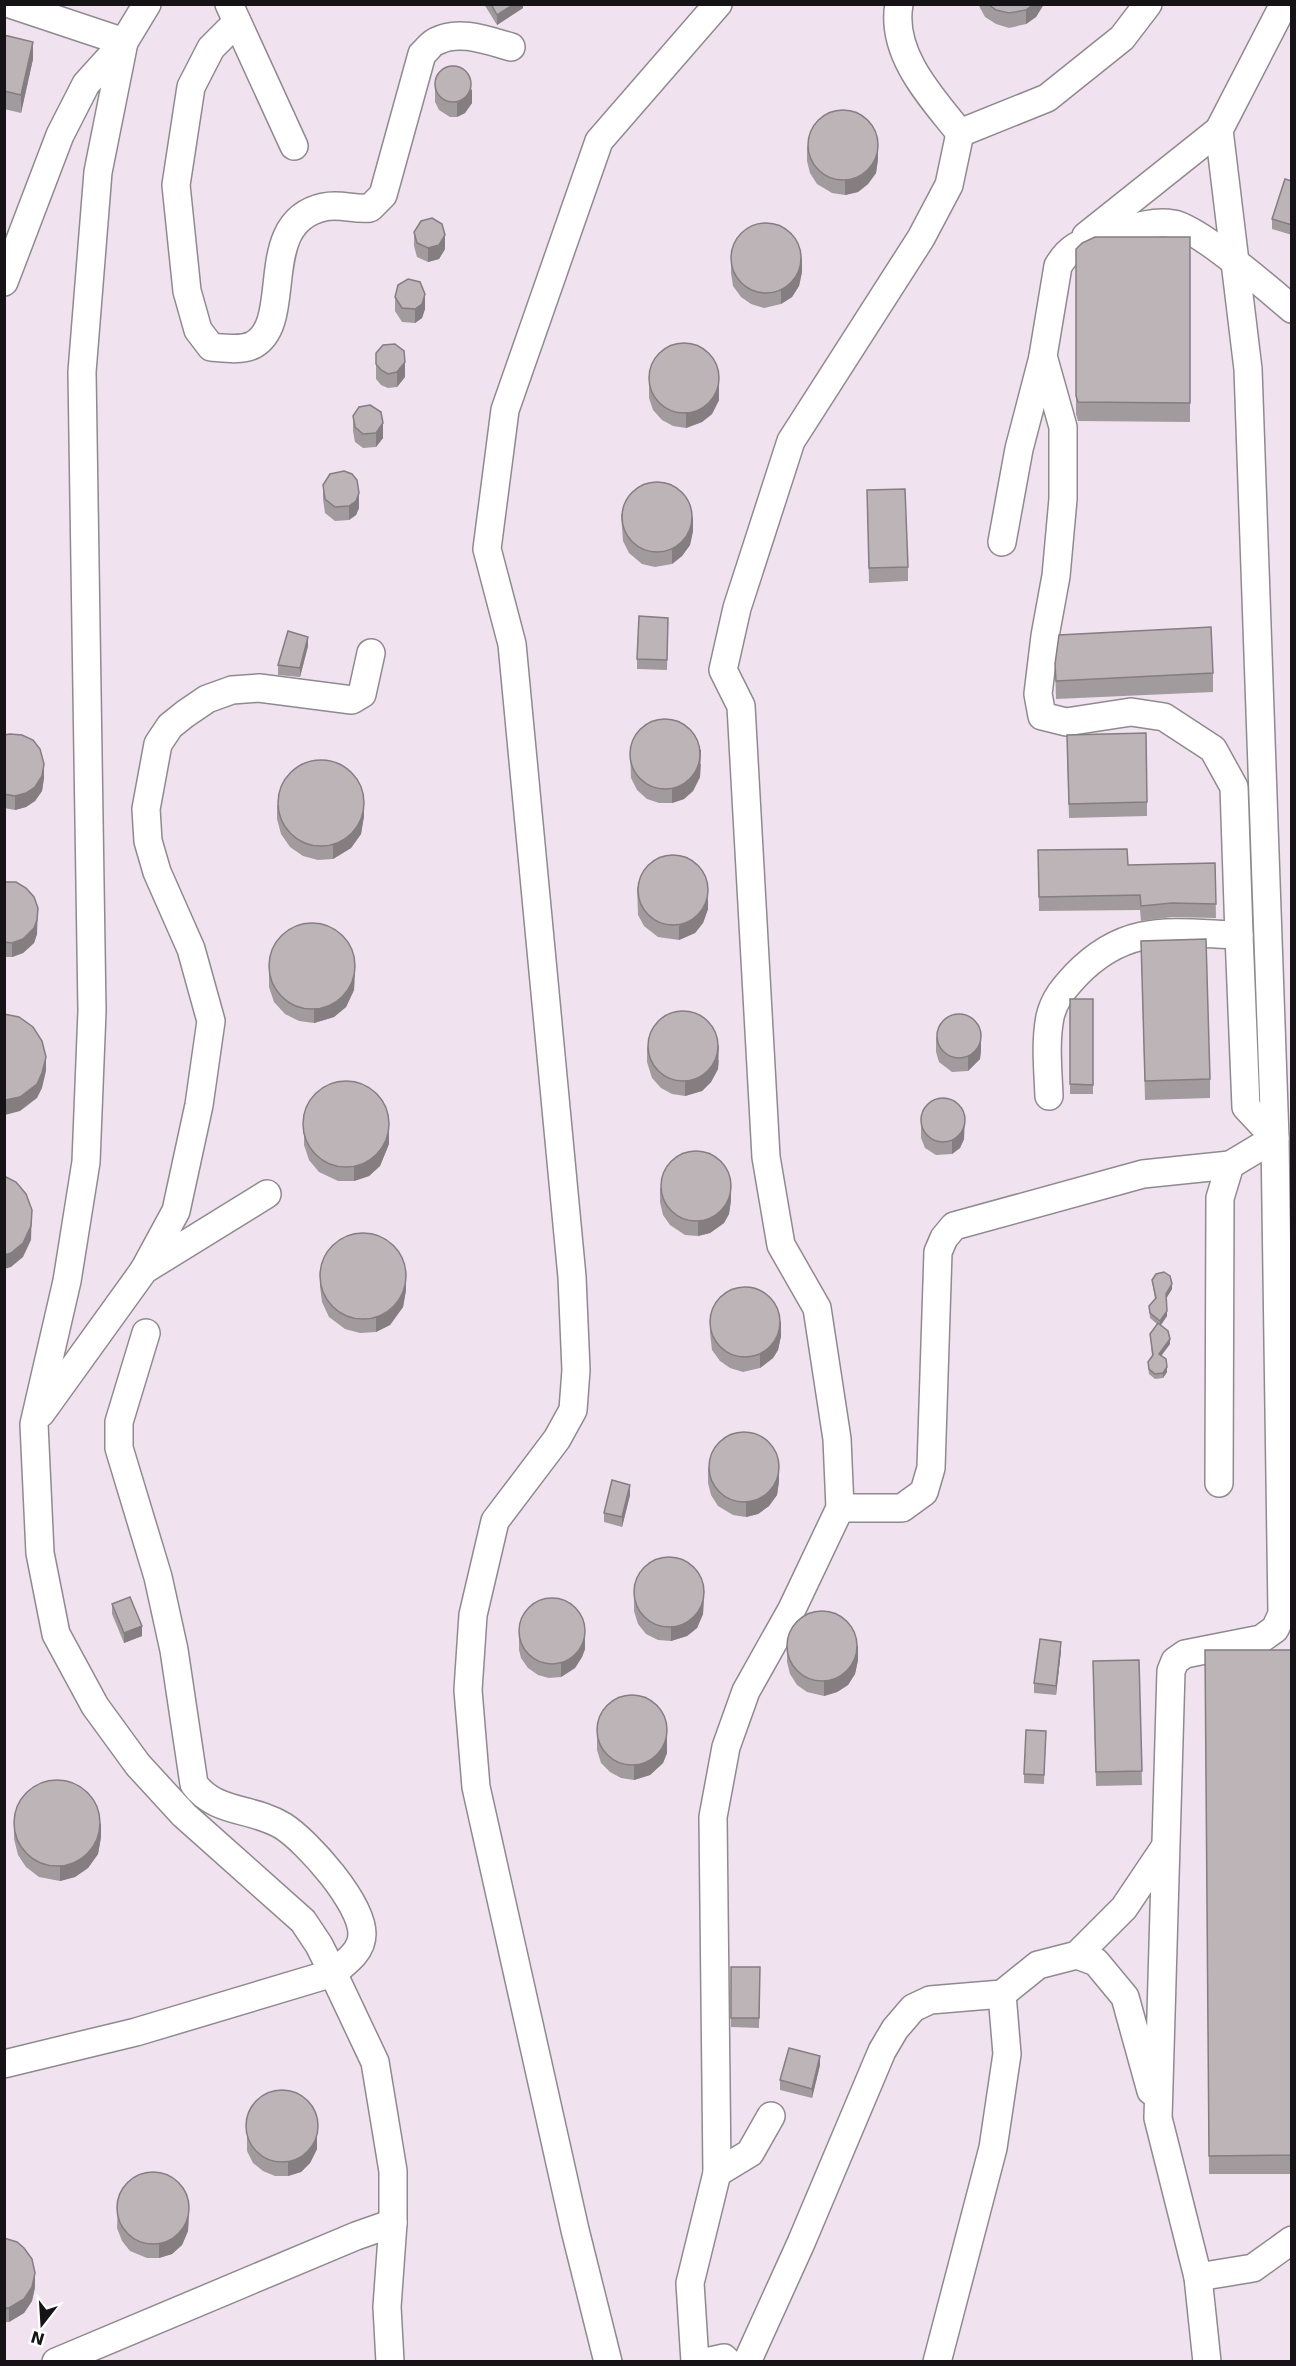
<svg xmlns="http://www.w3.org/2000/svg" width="1296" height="2366" font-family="'DejaVu Sans',sans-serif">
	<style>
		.built { fill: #f0e3ef }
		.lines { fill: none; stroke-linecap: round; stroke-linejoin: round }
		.minor-casing { stroke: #8f8a8f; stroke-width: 30 }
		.minor { stroke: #fff; stroke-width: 27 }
		.wall { fill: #a29b9d }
		.shaded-wall { fill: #847e80 }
		.building { fill: #bcb4b7; stroke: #847e80; stroke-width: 1.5 }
	</style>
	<rect width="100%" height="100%" fill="#f8f2f8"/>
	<rect class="built" x="5" y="5" width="1286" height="2356"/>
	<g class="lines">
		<g class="minor-casing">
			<g id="minor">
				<path d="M10 4 124 42 147 4"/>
				<path d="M229 4 294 146"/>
				<path d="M899 4C890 54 932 98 960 133"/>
				<path d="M237 22 211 48 191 87 176 185 187 291 198 330 211 347C224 348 241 351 253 345 296 322 254 222 324 207 340 203 354 210 370 208L383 195 422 54C427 50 431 43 437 41 459 29 489 41 511 47"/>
				<path d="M960 133 1047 98 1122 38 1148 4"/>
				<path d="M1086 236 1219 130"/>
				<path d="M4 282 60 135 86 84 124 42 98 172 82 372 92 1011 86 1162 67 1281 34 1424 40 1553 56 1634 95 1706 138 1765 184 1815 303 1921 319 1945 333 1973C345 1963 362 1952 362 1934 362 1903 308 1842 283 1826 252 1807 216 1814 194 1784L174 1650 158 1577 119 1448V1422L146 1333"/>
				<path d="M1002 542 1019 449 1043 357"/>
				<path d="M1239 935 1234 787 1213 749 1164 717 1131 712 1066 722 1042 716 1038 694 1045 636 1056 576 1063 499V427L1043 356 1058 266C1071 244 1083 243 1106 236 1127 230 1151 220 1173 224 1197 227 1271 291 1292 309"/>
				<path d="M1049 1096C1048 1071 1045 1042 1050 1017 1054 999 1064 988 1076 975 1127 922 1173 933 1239 935L1246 1107 1275 1138 1230 1165 1220 1198 1219 1483"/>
				<path d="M144 1270 176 1211 199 1105 211 1021 191 949 157 872 148 841 146 809 158 744 170 726 185 714 207 699 232 690 259 688 352 700 362 694 371 653"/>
				<path d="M41 1413 144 1270 267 1194"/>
				<path d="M840 1508H902L924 1492 931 1468 938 1252 944 1238 954 1226 1143 1174 1230 1165"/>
				<path d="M1077 1955 1124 1908 1165 1847"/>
				<path d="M4 2064 136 2032 333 1973 375 2062 393 2171V2223L387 2307 390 2362"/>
				<path d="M717 2173 750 2153 771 2116"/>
				<path d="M1198 2277 1253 2268 1292 2240"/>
				<path d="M56 2362 356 2236 393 2223"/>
				<path d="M608 2362 575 2230 476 1787 468 1690 473 1615 495 1521 557 1439 573 1410 576 1370 572 1277 512 644 487 549 505 410 599 141 718 4"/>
				<path d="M695 2362 690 2283 717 2173 713 1817 726 1747 746 1691 792 1609 840 1508 837 1439 817 1308 781 1245 766 1157 741 706 723 670 737 608 791 441 921 238 949 185 960 133"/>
				<path d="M706 2362 724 2358 728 2362"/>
				<path d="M747 2362 801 2243 882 2051 895 2029 913 2008 930 2000 1002 1994 1038 1965 1077 1955 1096 1962 1125 1997 1151 2091"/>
				<path d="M937 2362 993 2148 1007 2054 1002 1994"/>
				<path d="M1207 2362 1198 2277 1158 2118 1171 1671 1175 1661 1185 1654 1261 1639 1275 1629 1282 1614 1275 1138 1248 369 1219 130 1284 4"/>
			</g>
		</g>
		<use href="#minor" class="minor"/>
	</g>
	<g class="wall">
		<path d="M484 4H523V8L497 25Z"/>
		<path d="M978 4H1044L1036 17 1026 24 1009 28 996 24 985 17Z"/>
		<path d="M4 35 33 59 21 113 4 109Z"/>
		<path d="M435 81 472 103 465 113 457 117H450L439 110 435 102Z"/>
		<path d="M807 146 878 159 876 173 868 184 858 192 845 195 832 193 817 184 810 173 807 161Z"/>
		<path d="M1292 181V235L1272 229V219Z"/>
		<path d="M414 232 445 249 439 259 428 262 417 257 414 246Z"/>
		<path d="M1190 237V422L1078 421 1076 414V249Z"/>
		<path d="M731 259 802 272 799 286 792 297 781 304 764 308 751 304 741 297 733 286 731 273Z"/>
		<path d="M395 297 425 309 422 318 415 323 402 322 395 311Z"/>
		<path d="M376 353 405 377 397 387 388 388 381 385 376 379Z"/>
		<path d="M649 370 719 387V400L712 414 702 422 686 428 673 426 662 420 653 410 649 398Z"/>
		<path d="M353 416 383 438 376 447 363 448 355 442 353 431Z"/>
		<path d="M323 485 359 508 356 515 349 520 335 521 325 513 323 499Z"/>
		<path d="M867 490 908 567V581L869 583Z"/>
		<path d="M621 514 693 531 690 545 682 556 672 564 655 567 642 564 629 553 623 541Z"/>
		<path d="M668 618 667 670 637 669V659Z"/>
		<path d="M308 646 300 677 278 675V665Z"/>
		<path d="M1055 664 1213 673V692L1056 699Z"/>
		<path d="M4 735 44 778 42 791 35 801 26 807 15 810 4 808Z"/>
		<path d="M630 747 701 764 700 777 693 791 684 799 672 803H659L647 799 637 790 631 778Z"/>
		<path d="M1067 749 1147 802V816L1069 818Z"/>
		<path d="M277 805 364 816 361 834 351 848 333 859 318 860 303 856 290 847 281 834 277 819Z"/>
		<path d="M1038 850 1128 865 1215 863 1216 918 1172 917 1141 921 1140 910 1039 911Z"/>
		<path d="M4 882 37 934 34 943 23 953 12 957H4Z"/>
		<path d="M637 887 708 909 703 923 695 933 679 940 658 937 644 926 638 915Z"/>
		<path d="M1141 941 1210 1079V1098L1145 1100Z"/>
		<path d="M269 957 355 974 354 990 346 1007 334 1017 314 1023 299 1021 285 1014 274 1002 269 987Z"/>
		<rect x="1070" y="999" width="23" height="95"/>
		<path d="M936 1037 981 1050 980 1059 968 1071 952 1072 939 1062 936 1052Z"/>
		<path d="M647 1047 719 1060 718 1069 711 1082 702 1091 685 1096 672 1094 661 1088 652 1078 647 1062Z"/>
		<path d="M304 1115 389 1144 380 1166 369 1176 354 1181H338L319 1172 309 1160 304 1145Z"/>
		<path d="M921 1115 964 1139 960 1148 952 1154 936 1155 925 1148 921 1138Z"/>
		<path d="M660 1188 731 1200 729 1214 724 1223 710 1233 698 1236 685 1235 670 1225 663 1215 660 1202Z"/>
		<path d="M320 1272 406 1290 403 1307 390 1325 376 1332 360 1333 345 1329 329 1317 322 1302 320 1287Z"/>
		<path d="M1152 1280 1172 1289 1166 1298 1167 1316 1161 1325 1170 1344 1161 1355 1167 1372 1163 1378 1155 1379 1149 1374 1148 1366V1362L1152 1356 1150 1334 1157 1324 1150 1318 1149 1306 1155 1299Z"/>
		<path d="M710 1319 781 1336 778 1350 773 1358 760 1368 743 1372 730 1368 720 1361 712 1350 710 1333Z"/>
		<path d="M708 1468 779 1481 777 1495 769 1506 758 1514 746 1517 733 1515 718 1506 711 1495 708 1483Z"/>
		<path d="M630 1495 622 1527 604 1522V1513Z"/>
		<path d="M634 1584 704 1601 703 1614 697 1628 687 1636 671 1641 658 1640 646 1634 638 1624 634 1611Z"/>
		<path d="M112 1604 142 1636 124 1643 112 1614Z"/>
		<path d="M519 1636 585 1649 582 1657 575 1668 561 1677 549 1678 538 1675 528 1668 521 1658 519 1650Z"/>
		<path d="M787 1647 858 1660 855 1674 848 1685 837 1692 824 1696 807 1692 797 1685 790 1674 787 1662Z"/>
		<path d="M1205 1650H1292V2174H1209Z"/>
		<path d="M1061 1651 1056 1695 1034 1693V1683Z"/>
		<path d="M1139 1660 1142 1785 1096 1786 1093 1675Z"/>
		<path d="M597 1723 667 1753 663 1763 650 1775 634 1780 621 1778 610 1772 601 1763 597 1750Z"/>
		<path d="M1046 1731 1044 1784 1024 1783V1774Z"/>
		<path d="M14 1825 101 1837 98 1854 88 1868 75 1877 60 1881 39 1877 26 1867 18 1855 14 1839Z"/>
		<path d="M731 1967H760L759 2028 731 2027Z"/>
		<path d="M820 2065 812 2098 780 2090V2080Z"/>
		<path d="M247 2119 317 2149 310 2163 301 2172 288 2176H275L263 2171 253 2163 247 2151Z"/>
		<path d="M118 2201 189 2217 188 2231 182 2245 172 2254 159 2258H147L130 2251 122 2241 117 2228Z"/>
		<path d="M4 2238 35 2287 32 2301 24 2313 9 2322H4Z"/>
	</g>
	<g class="shaded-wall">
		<path d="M514 4H523V8L497 25V15Z"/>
		<path d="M1034 4H1044L1036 17 1026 24V10Z"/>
		<path d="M33 42V59L21 113V95Z"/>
		<path d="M472 89V103L465 113 457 117V103Z"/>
		<path d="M878 145V159L876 173 868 184 858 192 845 195V180Z"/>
		<path d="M445 235V249L439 259 428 262V248Z"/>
		<path d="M802 257V272L799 286 792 297 781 304V290Z"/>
		<path d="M425 294V309L422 318 415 323V309Z"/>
		<path d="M405 362V377L397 387V372Z"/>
		<path d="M719 373V400L712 414 702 422 686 428V413Z"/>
		<path d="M383 423V438L376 447V433Z"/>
		<path d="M359 493V508L356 515 349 520V506Z"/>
		<path d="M693 516V531L690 545 682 556 672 564V549Z"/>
		<path d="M308 637V646L300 677V668Z"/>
		<path d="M701 749 700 777 693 791 684 799 672 803V789Z"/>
		<path d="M44 764V778L42 791 35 801 26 807 15 810V796Z"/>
		<path d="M364 802V816L361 834 351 848 333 859V844Z"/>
		<path d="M708 895V909L703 923 695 933 679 940V926Z"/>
		<path d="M38 908 37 934 34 943 23 953 12 957V943Z"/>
		<path d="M355 960 354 990 346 1007 334 1017 314 1023V1009Z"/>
		<path d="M981 1036V1050L980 1059 968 1071V1057Z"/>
		<path d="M719 1045 718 1069 711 1082 702 1091 685 1096V1082Z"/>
		<path d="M46 1057V1071L42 1088 37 1098 20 1111 5 1115V1100Z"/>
		<path d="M965 1117 964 1139 960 1148 952 1154V1140Z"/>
		<path d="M389 1129V1144L380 1166 369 1176 354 1181V1167Z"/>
		<path d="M731 1186V1200L729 1214 724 1223 710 1233 698 1236V1222Z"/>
		<path d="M32 1210 31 1240 23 1257 11 1267 4 1269V1255Z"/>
		<path d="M406 1276V1290L403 1307 390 1325 376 1332V1317Z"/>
		<path d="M1172 1284V1289L1166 1299V1294Z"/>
		<path d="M1167 1311V1316L1160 1326V1321Z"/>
		<path d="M781 1321V1336L778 1350 773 1358 760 1368V1354Z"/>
		<path d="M1170 1339V1344L1159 1359V1354Z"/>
		<path d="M1167 1367V1372L1163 1378V1373Z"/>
		<path d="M779 1466V1481L777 1495 769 1506 758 1514 746 1517V1502Z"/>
		<path d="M630 1485V1495L622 1527V1517Z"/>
		<path d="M704 1587 703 1614 697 1628 687 1636 671 1641V1627Z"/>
		<path d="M142 1626V1636L124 1643V1633Z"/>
		<path d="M585 1634V1649L582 1657 575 1668 561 1677V1662Z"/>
		<path d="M1061 1642V1651L1056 1695V1686Z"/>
		<path d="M858 1645V1660L855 1674 848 1685 837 1692 824 1696V1681Z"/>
		<path d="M667 1726V1753L663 1763 650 1775 634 1780V1766Z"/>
		<path d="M101 1823V1837L98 1854 88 1868 75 1877 60 1881V1866Z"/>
		<path d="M820 2056V2065L812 2098V2089Z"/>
		<path d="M317 2135V2149L310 2163 301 2172 288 2176V2162Z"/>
		<path d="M189 2203 188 2231 182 2245 172 2254 159 2258V2244Z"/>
		<path d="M35 2273V2287L32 2301 24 2313 9 2322V2308Z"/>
	</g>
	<g class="building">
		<path d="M491 4H514L497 15Z"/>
		<path d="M988 4H1034L1026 10 1009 13 996 10Z"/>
		<path d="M4 35 33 42 21 95 4 91Z"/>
		<circle cx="453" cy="84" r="18"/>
		<circle cx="843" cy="145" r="35"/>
		<path d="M1285 179 1292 181V225L1272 219Z"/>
		<path d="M432 218 442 224 445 235 439 245 428 248 417 243 414 232 421 221Z"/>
		<circle cx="766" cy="258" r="35"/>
		<path d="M1095 237H1190V403L1078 402 1076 396V249L1082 243Z"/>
		<path d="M408 279 420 282 425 294 422 304 415 309 402 308 395 297 398 285Z"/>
		<circle cx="684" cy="378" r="35"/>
		<path d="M395 344 404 351 405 362 397 372 388 374 381 370 376 364V353L383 345Z"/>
		<path d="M370 405 381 412 383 423 376 433 363 434 355 427 353 416 359 407Z"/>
		<path d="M344 471 352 474 357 480 359 493 356 501 349 506 335 507 325 499 323 485 330 474Z"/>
		<circle cx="657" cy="517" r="35"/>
		<path d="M905 489 908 567 869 568 867 490Z"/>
		<path d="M639 616 668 618 667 660 637 659Z"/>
		<path d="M1211 627 1213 673 1056 681 1055 664 1059 635Z"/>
		<path d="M288 631 308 637 300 668 278 665Z"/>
		<circle cx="665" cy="754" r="35"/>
		<path d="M1146 733 1147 802 1069 804 1067 735Z"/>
		<path d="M10 734 22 735 33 740 40 749 44 764 42 776 35 787 26 793 15 796 4 794V735Z"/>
		<circle cx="321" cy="803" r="43"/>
		<path d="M1127 849 1128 865 1215 863 1216 904 1172 903 1141 906 1140 895 1039 897 1038 850Z"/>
		<circle cx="673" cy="890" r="35"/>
		<path d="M4 882H16L26 888 34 897 38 908 37 920 34 928 23 939 12 943 4 942Z"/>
		<circle cx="312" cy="966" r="43"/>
		<path d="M1206 939 1210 1079 1145 1081 1141 941Z"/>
		<path d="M1070 999H1093V1085L1070 1084Z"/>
		<circle cx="683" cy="1046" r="35"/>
		<path d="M4 1014 19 1017 33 1027 42 1041 46 1057 42 1073 37 1084 20 1097 5 1100Z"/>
		<circle cx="959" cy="1036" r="22"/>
		<circle cx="346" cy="1124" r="43"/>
		<circle cx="943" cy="1120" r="22"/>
		<circle cx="696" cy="1186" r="35"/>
		<path d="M4 1176 16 1182 26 1194 32 1210 31 1226 23 1243 11 1253 4 1255Z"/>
		<circle cx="363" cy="1276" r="43"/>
		<path d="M1164 1272 1170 1276 1172 1284 1166 1294 1167 1311 1160 1321 1150 1313 1149 1306 1156 1298 1152 1280 1156 1274Z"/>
		<circle cx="745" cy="1322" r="35"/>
		<path d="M1158 1323 1168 1331 1170 1339 1159 1354 1166 1359 1167 1367 1163 1373 1155 1374 1149 1369 1148 1362 1153 1355 1150 1334Z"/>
		<circle cx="744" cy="1467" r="35"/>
		<path d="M612 1480 630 1485 622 1517 604 1513Z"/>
		<circle cx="669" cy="1592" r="35"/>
		<path d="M130 1597 142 1626 124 1633 112 1604Z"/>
		<circle cx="552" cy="1631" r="33"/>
		<circle cx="822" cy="1646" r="35"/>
		<path d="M1040 1639 1061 1642 1056 1686 1034 1683Z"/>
		<path d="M1205 1650H1292V2155L1209 2156Z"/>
		<path d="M1139 1660 1142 1771 1096 1772 1093 1661Z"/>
		<circle cx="632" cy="1730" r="35"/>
		<path d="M1026 1730 1046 1731 1044 1775 1024 1774Z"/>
		<circle cx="57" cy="1823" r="43"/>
		<path d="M731 1967H760L759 2018H731Z"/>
		<path d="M789 2048 820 2056 812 2089 780 2080Z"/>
		<circle cx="282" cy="2126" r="36"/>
		<circle cx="153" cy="2208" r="36"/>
		<path d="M4 2238 17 2242 24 2248 32 2259 35 2273 32 2287 24 2299 9 2308H4Z"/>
	</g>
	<rect width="1296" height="2366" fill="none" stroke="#151315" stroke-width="12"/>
	<g transform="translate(42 2324) rotate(197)" stroke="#ffffff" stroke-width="4.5" paint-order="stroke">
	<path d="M0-4.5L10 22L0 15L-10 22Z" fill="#151315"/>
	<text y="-9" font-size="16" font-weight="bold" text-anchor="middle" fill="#151315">N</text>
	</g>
</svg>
